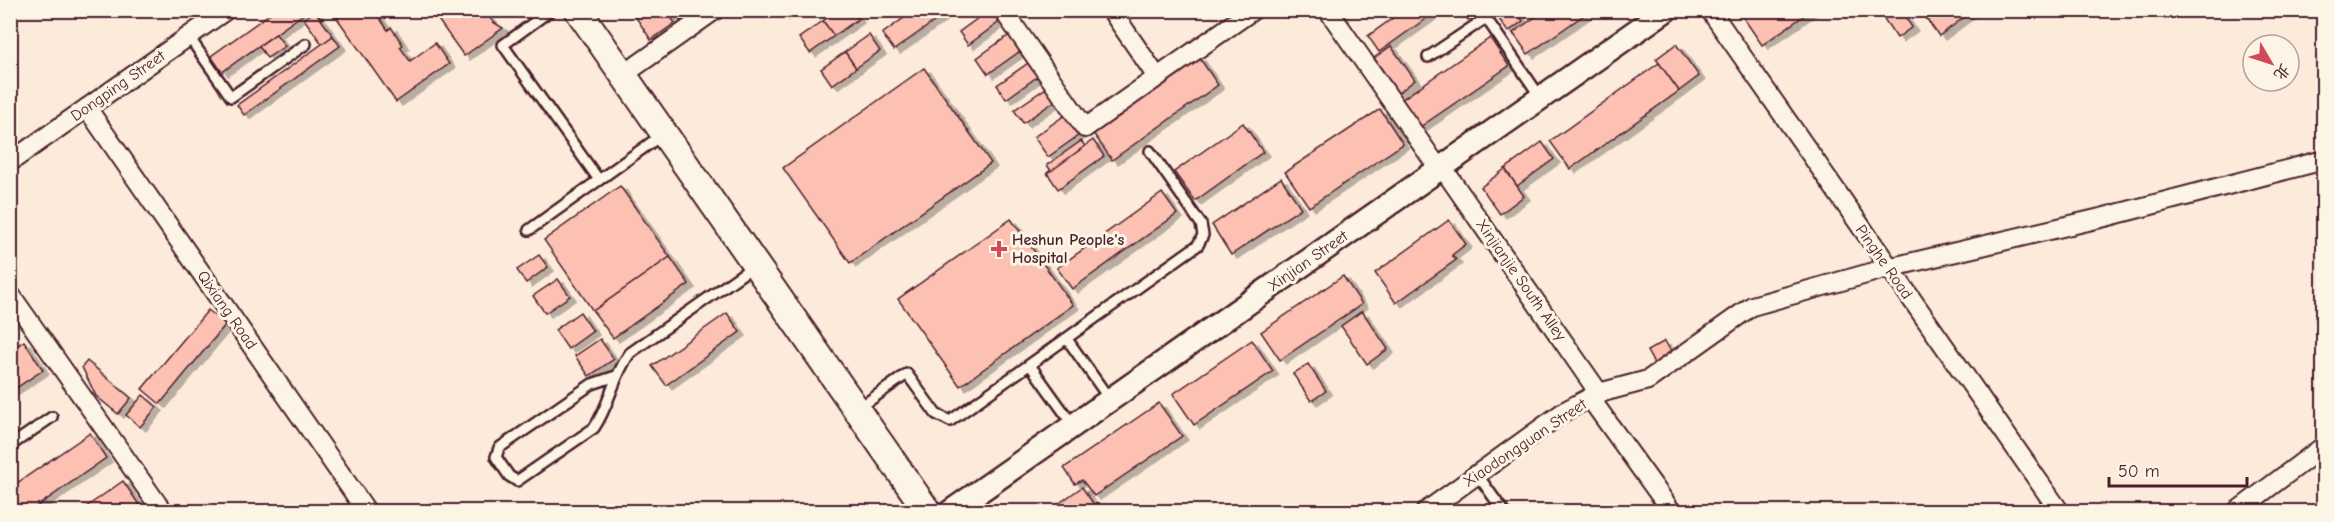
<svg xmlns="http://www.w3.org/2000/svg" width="2334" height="522" font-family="'Comic Neue','LXGW WenKai TC',sans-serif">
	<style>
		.building { fill: #fcc1b3; stroke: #4a1f2b; stroke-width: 1.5; filter: url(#shadow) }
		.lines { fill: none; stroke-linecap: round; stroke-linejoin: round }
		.service-casing { stroke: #4a1f2b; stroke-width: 14 }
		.minor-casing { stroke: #4a1f2b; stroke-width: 22 }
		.tertiary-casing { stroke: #4a1f2b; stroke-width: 27 }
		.secondary-casing { stroke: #4a1f2b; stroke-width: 30 }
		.service { stroke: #fcf5e5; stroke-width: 9 }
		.minor { stroke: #fcf5e5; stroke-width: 18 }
		.tertiary { stroke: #fcf5e5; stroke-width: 22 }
		.secondary { stroke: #fcf5e5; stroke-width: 26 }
		.poi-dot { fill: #d1495b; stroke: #fcf5e5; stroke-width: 2 }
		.labels { text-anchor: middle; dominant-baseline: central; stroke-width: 6; stroke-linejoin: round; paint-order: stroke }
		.street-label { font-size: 16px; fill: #4a1f2b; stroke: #fcf5e5 }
		.poi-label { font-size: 16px; font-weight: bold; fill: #4a1f2b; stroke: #fcf5e5; text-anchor: start }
	</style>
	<defs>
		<filter id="shadow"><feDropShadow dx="6" dy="4" stdDeviation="0" flood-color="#0004"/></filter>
	</defs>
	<rect width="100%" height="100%" fill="#fcebdb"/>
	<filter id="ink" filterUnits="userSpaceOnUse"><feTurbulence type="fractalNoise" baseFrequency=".0167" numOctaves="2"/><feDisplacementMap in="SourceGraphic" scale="12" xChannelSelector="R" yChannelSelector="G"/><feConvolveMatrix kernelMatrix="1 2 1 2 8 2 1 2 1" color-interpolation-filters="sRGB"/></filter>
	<g filter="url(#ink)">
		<g class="building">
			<path d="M275 10H309L222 72 211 56Z"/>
			<path d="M332 10H348L337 18Z"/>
			<path d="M348 10H374L388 30 391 27 403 45 400 47 410 61 435 43 449 64 396 102 337 18Z"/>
			<path d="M431 10H484L493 22 503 28 464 56Z"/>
			<path d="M631 10H666L675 23 651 40Z"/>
			<path d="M673 10H695L680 21Z"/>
			<path d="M779 10H791L783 16Z"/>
			<path d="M838 10H852L858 19 834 36 823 21Z"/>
			<path d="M915 10H939L942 16 894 50 882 34Z"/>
			<path d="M989 10H995L1002 20 968 45 959 32Z"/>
			<path d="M1404 10H1438L1379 52 1368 36Z"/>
			<path d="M1461 10H1482L1468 20Z"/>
			<path d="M1493 10H1515L1523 21 1508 32Z"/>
			<path d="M1545 10H1591L1528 54 1513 33Z"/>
			<path d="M1738 10H1812L1762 45Z"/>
			<path d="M1878 10H1900L1912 27 1897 38Z"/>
			<path d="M1935 10H1974L1939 36 1925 17Z"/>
			<path d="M315 11 333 36 322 44 304 19Z"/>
			<path d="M823 21 834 36 810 53 799 38Z"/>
			<path d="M1012 33 1023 49 988 74 977 58Z"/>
			<path d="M276 34 285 46 267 58 259 46Z"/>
			<path d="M869 35 880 51 856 68 845 52Z"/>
			<path d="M333 36 340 46 244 115 237 105Z"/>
			<path d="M1490 38 1509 66 1420 127 1401 100Z"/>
			<path d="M1676 44 1699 76 1679 91 1656 59Z"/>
			<path d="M1391 46 1415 80 1398 93 1374 58Z"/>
			<path d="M845 52 856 68 832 85 821 69Z"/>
			<path d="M1199 57 1218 85 1112 160 1093 133Z"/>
			<path d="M1031 61 1041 74 1006 99 997 85Z"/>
			<path d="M1659 63 1679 91 1570 169 1550 141Z"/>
			<path d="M924 68 991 163 850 263 783 168Z"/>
			<path d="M1049 86 1058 99 1023 123 1014 110Z"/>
			<path d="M1380 109 1403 144 1309 207 1285 172Z"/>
			<path d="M1068 113 1082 133 1048 157 1034 137Z"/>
			<path d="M1243 123 1263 152 1195 201 1174 172Z"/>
			<path d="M1093 140 1104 156 1058 189 1047 173Z"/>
			<path d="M1081 141 1085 146 1051 171 1047 165Z"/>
			<path d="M1542 142 1554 159 1517 186 1505 169Z"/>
			<path d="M1505 169 1524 196 1500 214 1481 187Z"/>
			<path d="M1281 178 1301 208 1231 255 1212 225Z"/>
			<path d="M620 186 670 257 593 311 544 240Z"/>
			<path d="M1162 193 1177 214 1072 289 1057 268Z"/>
			<path d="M1011 219 1073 305 960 386 898 299Z"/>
			<path d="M1449 220 1466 244 1452 255 1456 260 1396 303 1375 273Z"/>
			<path d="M539 255 548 267 526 283 517 270Z"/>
			<path d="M670 257 689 284 613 338 593 311Z"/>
			<path d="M1343 276 1362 304 1280 360 1261 332Z"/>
			<path d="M558 279 570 296 545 313 533 296Z"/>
			<path d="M208 310 226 324 160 404 142 389Z"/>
			<path d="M1362 311 1388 349 1367 364 1341 326Z"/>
			<path d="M580 312 593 331 568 349 555 330Z"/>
			<path d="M727 313 740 332 666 385 652 366Z"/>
			<path d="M600 339 614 359 589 376 575 356Z"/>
			<path d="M1252 340 1273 371 1194 425 1173 394Z"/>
			<path d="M24 341 43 370 10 392V350Z"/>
			<path d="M1665 341 1675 359 1657 369 1647 351Z"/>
			<path d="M87 361 131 398 118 414 96 396 82 367Z"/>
			<path d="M1308 364 1326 391 1311 401 1293 374Z"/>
			<path d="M143 395 157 407 140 427 126 415Z"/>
			<path d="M1159 403 1182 436 1094 496 1082 480 1075 484 1064 468Z"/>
			<path d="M90 433 106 458 29 512H22L10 494V488Z"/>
			<path d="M123 481 140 506 132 512H79Z"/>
			<path d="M1082 487 1099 512H1047Z"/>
			<path d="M1228 505 1233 512H1213L1218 508 1220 511Z"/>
		</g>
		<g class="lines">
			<g class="service-casing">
				<g id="service">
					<path d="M551 10 503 45 599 180"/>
					<path d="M189 37 231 97 306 44"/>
					<path d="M1428 57 1486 18 1541 98"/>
					<path d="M529 230 652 142"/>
					<path d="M1067 339 1110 400"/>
					<path d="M1030 365 1073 425"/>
					<path d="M616 376 592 384 499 448 496 457 509 476 517 481 594 428C610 405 613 376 630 353L755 265"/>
					<path d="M859 408 907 374 936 414 950 421 1198 245 1203 235 1201 224 1150 151"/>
					<path d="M10 446 52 417"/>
					<path d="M1477 474 1504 512"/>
				</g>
			</g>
			<g class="minor-casing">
				<g id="minor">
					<path d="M1003 10 1085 128 1253 10"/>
					<path d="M1111 10 1157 77"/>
					<path d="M1328 10 1439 169"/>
					<path d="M1710 10 2060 512"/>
					<path d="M623 75 715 10"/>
					<path d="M87 108 367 512"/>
					<path d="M10 162 226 10"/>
					<path d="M1442 167 1599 393"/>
					<path d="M10 294 163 512"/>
					<path d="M1590 398 1672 512"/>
					<path d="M1425 512 1565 411 1599 393 1648 380 1752 306 1888 268 2105 217 2324 160"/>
					<path d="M2236 512 2324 446"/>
				</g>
			</g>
			<g class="tertiary-casing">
				<path id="tertiary" d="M950 512 1666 10"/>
			</g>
			<g class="secondary-casing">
				<path id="secondary" d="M578 10 928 512"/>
			</g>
			<use href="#service" class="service"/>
			<use href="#minor" class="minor"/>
			<use href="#tertiary" class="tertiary"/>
			<use href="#secondary" class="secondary"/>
		</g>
	</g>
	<path class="poi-dot" d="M996 240h6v6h6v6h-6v6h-6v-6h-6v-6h6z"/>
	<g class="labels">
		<g class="street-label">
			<text transform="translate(118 86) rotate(-35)">Dongping Street</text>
			<text transform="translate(1308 261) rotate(-35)">Xinjian Street</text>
			<text transform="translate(1884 262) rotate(55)">Pinghe Road</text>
			<text transform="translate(1521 280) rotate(55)">Xinjianjie South Alley</text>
			<text transform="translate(227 310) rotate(55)">Qixiang Road</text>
			<text transform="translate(1525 443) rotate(-34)">Xiaodongguan Street</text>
		</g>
		<g class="poi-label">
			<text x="1012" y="240">Heshun People's<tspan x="1012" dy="18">Hospital</tspan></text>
		</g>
	</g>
	<rect width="2334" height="522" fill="none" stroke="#fcf5e5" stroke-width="36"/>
	<rect x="18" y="18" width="2298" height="486" fill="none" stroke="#4a1f2b" stroke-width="2" filter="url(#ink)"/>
	<g transform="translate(2271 63) rotate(129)"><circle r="28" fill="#fcf5e5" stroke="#b59f9b" stroke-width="1.5"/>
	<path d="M0-4.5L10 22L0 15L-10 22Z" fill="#d1495b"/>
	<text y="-9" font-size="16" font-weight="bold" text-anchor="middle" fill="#4a1f2b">北</text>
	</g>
	<path d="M2109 477v9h138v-9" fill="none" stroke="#4a1f2b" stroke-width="3"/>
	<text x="2118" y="477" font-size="18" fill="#4a1f2b" stroke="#fcf5e5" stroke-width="4.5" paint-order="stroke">50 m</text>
</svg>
